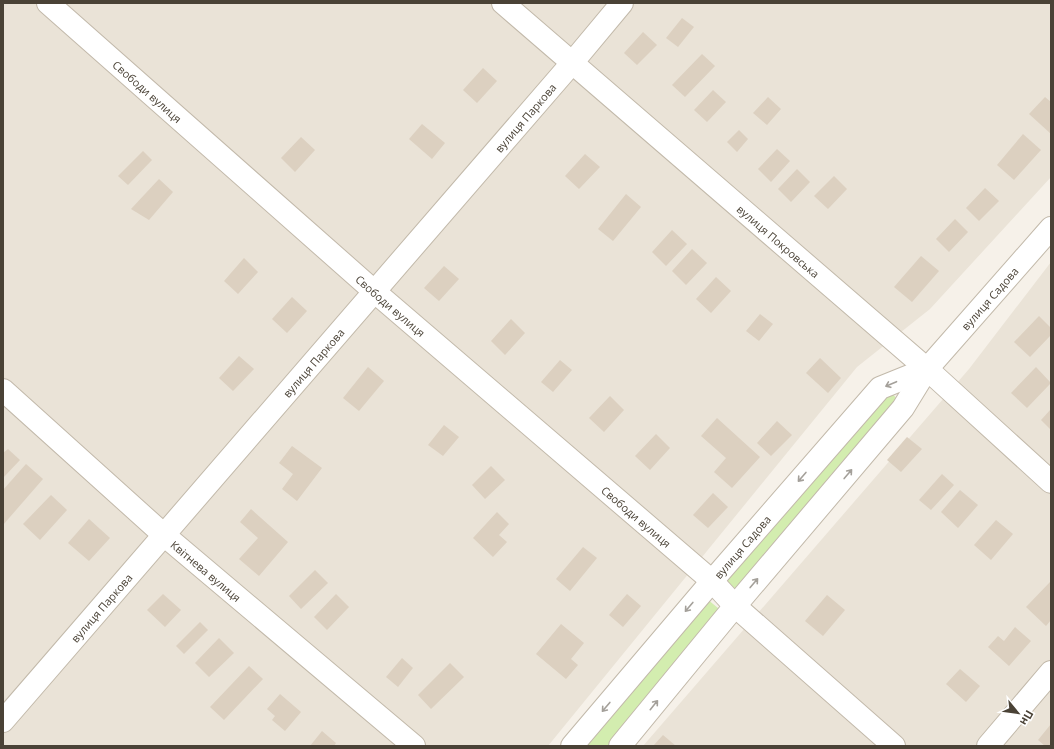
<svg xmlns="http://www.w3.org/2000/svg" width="1054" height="749" font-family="'Open Sans',sans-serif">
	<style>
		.residential { fill: #eae3d7 }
		.grass { fill: #d3edaf }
		.building { fill: #dcd0c0 }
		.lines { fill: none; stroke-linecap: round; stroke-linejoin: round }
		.street-casing { stroke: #c2b9aa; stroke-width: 24 }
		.street { stroke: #fff; stroke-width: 22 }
		.oneway { stroke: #a4a09a }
		.labels { text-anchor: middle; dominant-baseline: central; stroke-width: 3; stroke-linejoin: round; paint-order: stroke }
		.street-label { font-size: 11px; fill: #4a4236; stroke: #fff }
	</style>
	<rect width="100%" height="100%" fill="#f6f1e9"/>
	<g class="residential">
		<path d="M3 3H1051V177L930 309 857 367 548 746H3Z"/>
		<path d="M1051 262V746H643L969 369Z"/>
	</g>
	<g class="grass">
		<path d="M891 392 897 399 740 593 724 579Z"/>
		<path d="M707 599 724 613 612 746H583Z"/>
	</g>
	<g class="building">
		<path d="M682 18 694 27 678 47 666 38Z"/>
		<path d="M643 32 657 45 637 65 624 53Z"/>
		<path d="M702 54 715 66 685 97 672 85Z"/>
		<path d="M483 68 497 81 477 103 463 90Z"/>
		<path d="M713 90 726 102 707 122 694 110Z"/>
		<path d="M768 97 781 109 767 125 753 113Z"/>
		<path d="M1045 97 1051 102V134L1029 114Z"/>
		<path d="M422 124 445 143 432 159 409 139Z"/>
		<path d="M739 130 748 139 737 152 727 142Z"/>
		<path d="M1023 134 1041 150 1014 180 997 165Z"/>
		<path d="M301 137 315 150 295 172 281 158Z"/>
		<path d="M777 149 790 161 771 182 758 169Z"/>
		<path d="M143 151 152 160 128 185 118 176Z"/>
		<path d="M585 154 600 167 579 189 565 176Z"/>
		<path d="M797 169 810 182 791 202 778 189Z"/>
		<path d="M834 176 847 189 828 209 814 196Z"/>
		<path d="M159 179 173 192 149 220 131 209Z"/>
		<path d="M985 188 999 201 979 221 966 208Z"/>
		<path d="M626 194 641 207 613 241 598 229Z"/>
		<path d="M955 219 968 232 949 252 936 239Z"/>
		<path d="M672 230 687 244 666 266 652 252Z"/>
		<path d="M692 249 707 263 686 285 672 271Z"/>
		<path d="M921 256 939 271 912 302 894 287Z"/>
		<path d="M244 258 258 272 238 294 224 281Z"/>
		<path d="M444 266 459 279 439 301 424 288Z"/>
		<path d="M716 277 731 291 711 313 696 299Z"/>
		<path d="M292 297 307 311 287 333 272 319Z"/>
		<path d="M760 314 773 324 759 341 746 331Z"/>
		<path d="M1039 316 1051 328V335L1030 357 1014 342Z"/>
		<path d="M511 319 525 333 505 355 491 341Z"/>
		<path d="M239 356 254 369 233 391 219 378Z"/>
		<path d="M820 358 841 378 828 393 806 373Z"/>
		<path d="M560 360 572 370 553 392 541 382Z"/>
		<path d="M368 367 384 381 359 411 343 398Z"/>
		<path d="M1036 367 1051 383 1027 408 1011 393Z"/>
		<path d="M610 396 624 410 604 432 589 418Z"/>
		<path d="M1051 409V430L1041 420Z"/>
		<path d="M717 418 760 457 732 488 714 472 726 458 701 436Z"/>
		<path d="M777 421 792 435 771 456 757 443Z"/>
		<path d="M444 425 459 437 443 456 428 445Z"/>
		<path d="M656 434 670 448 650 470 635 456Z"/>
		<path d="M907 437 922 449 901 472 887 460Z"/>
		<path d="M292 446 322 468 297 501 282 489 293 474 279 463Z"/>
		<path d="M8 449 20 460 3 478V453Z"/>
		<path d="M26 464 43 479 3 525V490Z"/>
		<path d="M491 466 505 480 485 499 472 485Z"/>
		<path d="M942 474 954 485 931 510 919 500Z"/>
		<path d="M960 490 978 505 958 528 941 512Z"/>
		<path d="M713 493 728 507 708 528 693 515Z"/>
		<path d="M51 495 67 510 40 540 23 524Z"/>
		<path d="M251 509 288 542 259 576 239 559 258 538 240 522Z"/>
		<path d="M497 512 509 524 499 535 507 542 493 557 473 538Z"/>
		<path d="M89 519 110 538 89 561 68 543Z"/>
		<path d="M996 520 1013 534 991 560 974 545Z"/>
		<path d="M583 547 597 558 570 591 556 579Z"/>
		<path d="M315 570 328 583 301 609 289 596Z"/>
		<path d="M1051 581V620L1046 626 1026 607Z"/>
		<path d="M163 594 181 610 165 627 147 610Z"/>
		<path d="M336 594 349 607 327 630 314 617Z"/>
		<path d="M627 594 641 606 623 627 609 615Z"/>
		<path d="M827 595 845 610 823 636 805 621Z"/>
		<path d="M200 622 208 630 184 654 176 646Z"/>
		<path d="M561 624 584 643 571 659 578 665 566 679 536 654Z"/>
		<path d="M1015 627 1031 641 1009 666 988 647 998 636 1004 641Z"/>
		<path d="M219 638 234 653 209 677 195 663Z"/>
		<path d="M402 658 413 668 398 687 386 677Z"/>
		<path d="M450 663 464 677 431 709 418 695Z"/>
		<path d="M249 666 263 679 224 720 210 707Z"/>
		<path d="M960 669 980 686 966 702 946 684Z"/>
		<path d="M280 694 301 712 285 731 272 720 275 716 267 709Z"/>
		<path d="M1051 724V746H1045L1038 740Z"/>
		<path d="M322 731 336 743 334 746H310Z"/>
		<path d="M663 735 676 746H653Z"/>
	</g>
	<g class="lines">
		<g class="street-casing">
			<g id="street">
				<path id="s1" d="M48 3 375 292 712 581 735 606 894 746"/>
				<path id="s2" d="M503 3 927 369 1051 482"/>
				<path id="s3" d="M3 390 164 535 414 746"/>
				<path id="s4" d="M3 721 572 63 622 3"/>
				<path id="s5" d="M572 746 712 581 880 388 927 369"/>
				<path id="s6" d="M620 746 735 606 903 408 927 369 1051 228"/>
				<path d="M988 746 1051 672"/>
			</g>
		</g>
		<use href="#street" class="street"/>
	</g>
	<defs><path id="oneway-shaft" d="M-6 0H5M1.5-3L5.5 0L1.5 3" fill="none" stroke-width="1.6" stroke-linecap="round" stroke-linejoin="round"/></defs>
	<g class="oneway">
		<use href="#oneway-shaft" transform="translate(891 384) rotate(157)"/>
		<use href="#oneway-shaft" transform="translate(848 474) rotate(-50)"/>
		<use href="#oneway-shaft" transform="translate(802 477) rotate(131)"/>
		<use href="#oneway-shaft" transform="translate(754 583) rotate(-50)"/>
		<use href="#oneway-shaft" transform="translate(689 607) rotate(130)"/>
		<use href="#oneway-shaft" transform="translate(654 705) rotate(-51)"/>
		<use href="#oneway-shaft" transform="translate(606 707) rotate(130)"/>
	</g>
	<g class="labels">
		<g class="street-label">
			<text stroke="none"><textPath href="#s1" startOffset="133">Свободи вулиця</textPath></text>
			<text stroke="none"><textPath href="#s4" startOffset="798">вулиця Паркова</textPath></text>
			<text stroke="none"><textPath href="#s2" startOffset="364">вулиця Покровська</textPath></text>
			<text stroke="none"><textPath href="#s6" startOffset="581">вулиця Садова</textPath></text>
			<text stroke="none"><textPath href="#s1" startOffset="457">Свободи вулиця</textPath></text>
			<text stroke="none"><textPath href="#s4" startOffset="474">вулиця Паркова</textPath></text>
			<text stroke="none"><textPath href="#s1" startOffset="781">Свободи вулиця</textPath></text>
			<text stroke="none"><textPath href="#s5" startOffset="262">вулиця Садова</textPath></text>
			<text stroke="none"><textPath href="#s3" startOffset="272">Квітнева вулиця</textPath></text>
			<text stroke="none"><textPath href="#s4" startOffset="150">вулиця Паркова</textPath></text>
		</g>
	</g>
	<rect width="1054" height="749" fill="none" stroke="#4a4236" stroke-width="8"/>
	<g transform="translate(1018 713) rotate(119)" stroke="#ffffff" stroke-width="3" paint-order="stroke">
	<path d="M0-3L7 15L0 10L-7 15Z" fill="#4a4236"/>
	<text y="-6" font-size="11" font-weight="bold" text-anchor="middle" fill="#4a4236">Пн</text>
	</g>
</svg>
